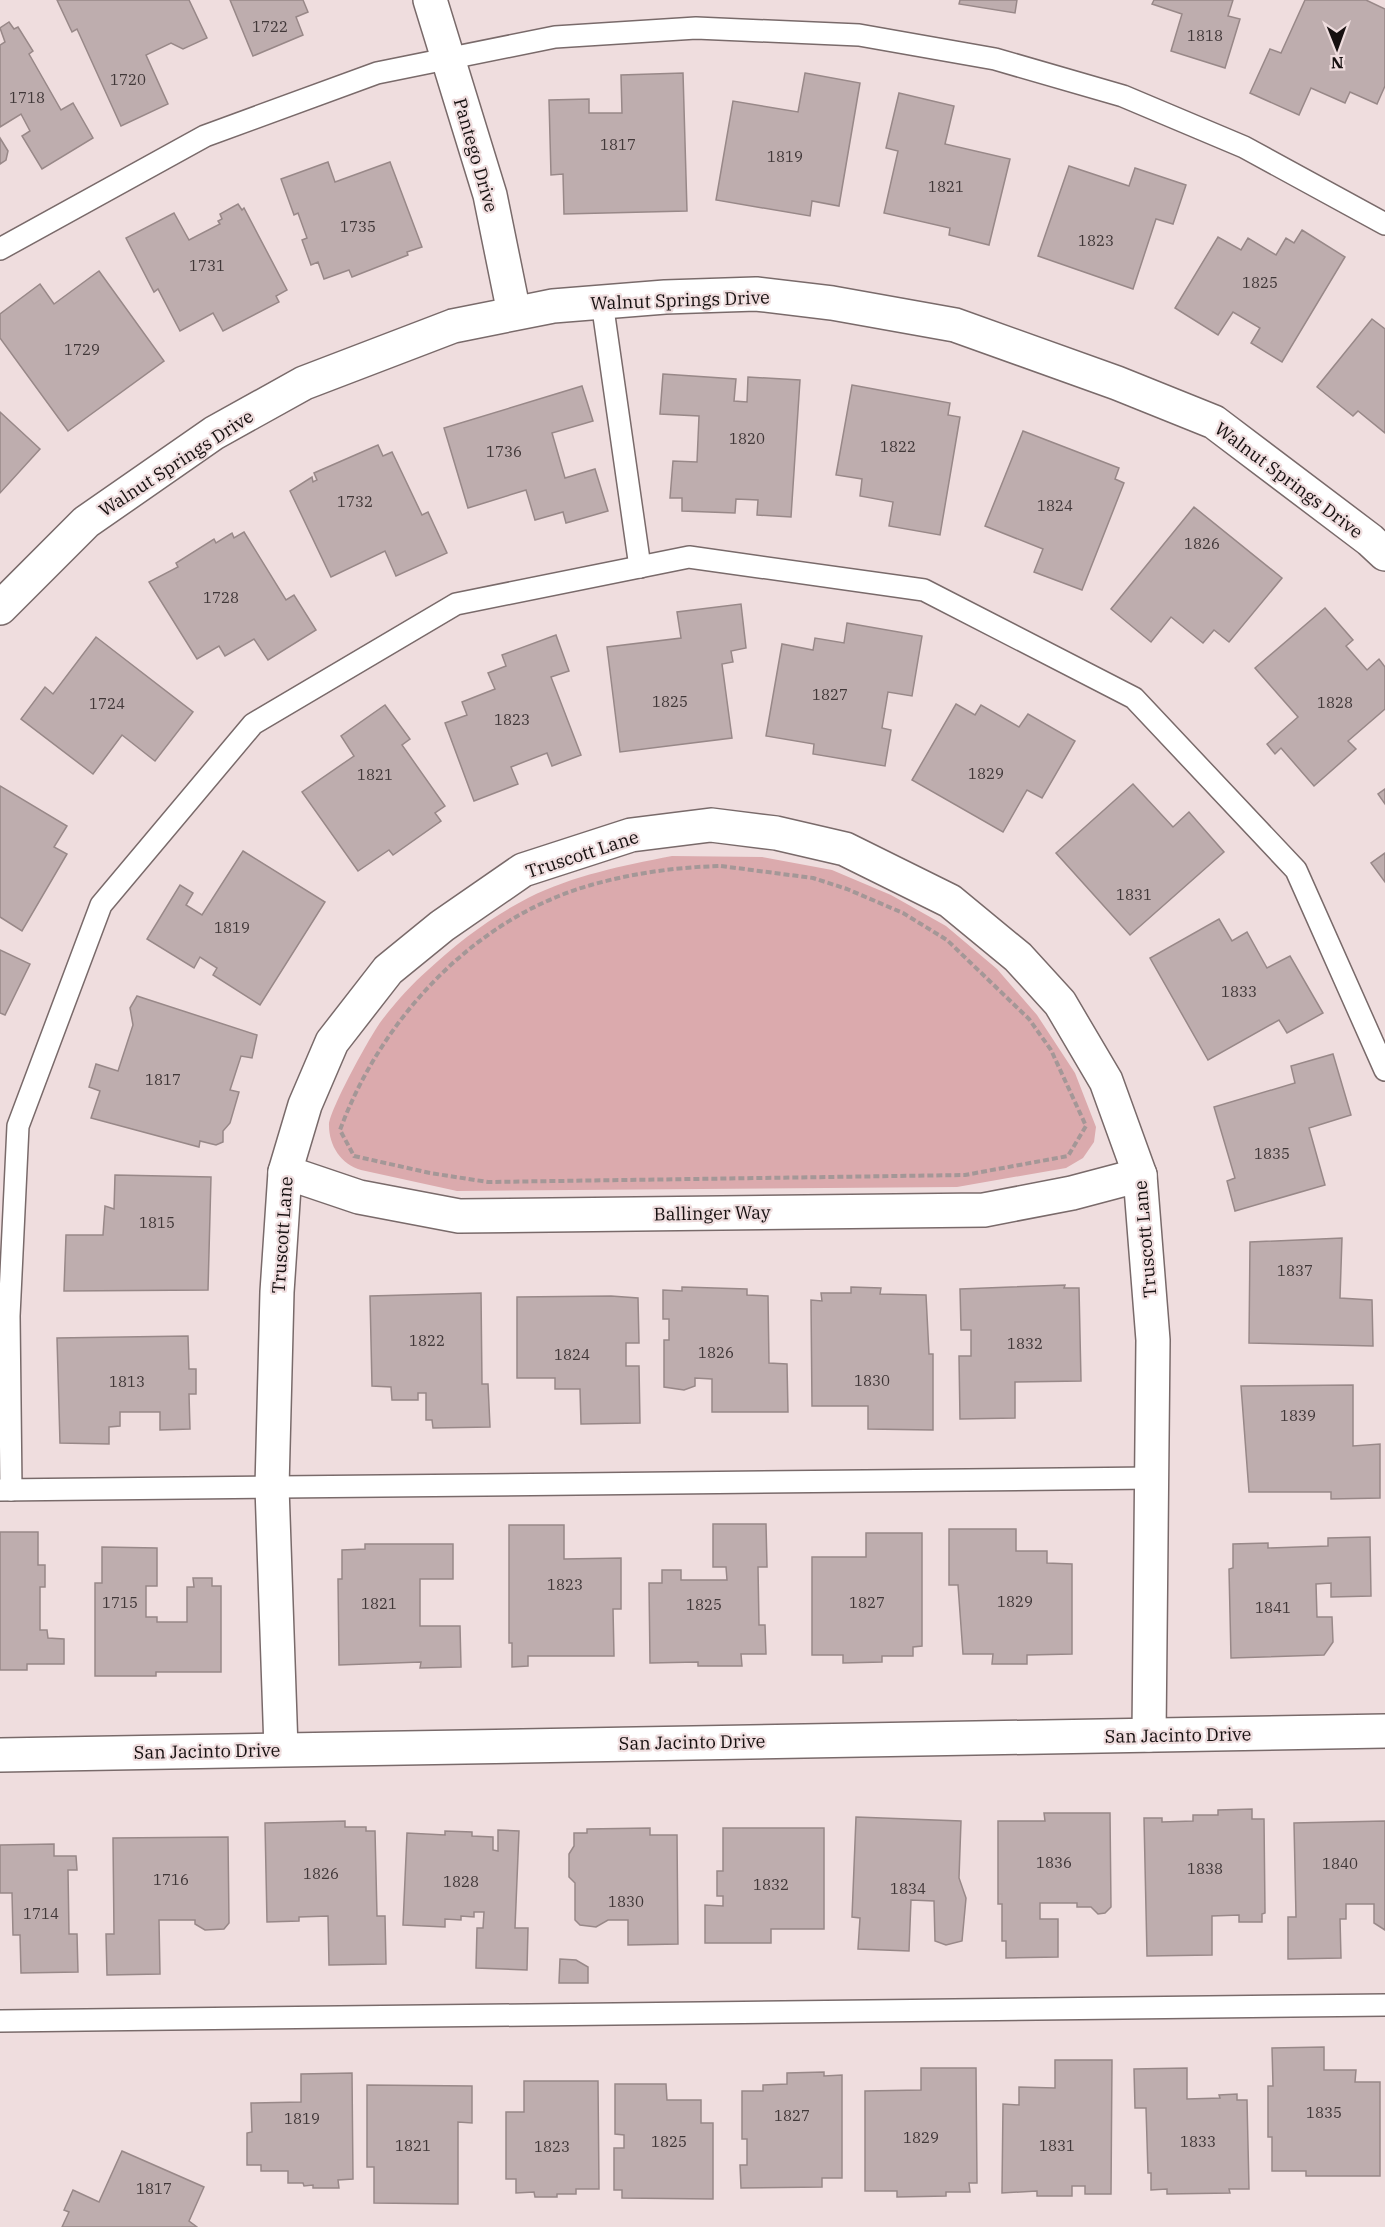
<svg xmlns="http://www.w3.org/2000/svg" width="1385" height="2227" font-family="'IBM Plex Serif',serif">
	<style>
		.green { fill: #dbaaad }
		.building { fill: #beadae; stroke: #988888; stroke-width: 1.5 }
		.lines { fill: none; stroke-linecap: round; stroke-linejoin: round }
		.service-casing { stroke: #796a6a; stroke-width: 24 }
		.minor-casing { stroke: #796a6a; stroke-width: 36 }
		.path { stroke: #a49797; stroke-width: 4; stroke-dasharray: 6 3; stroke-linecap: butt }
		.service { stroke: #fff; stroke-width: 21 }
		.minor { stroke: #fff; stroke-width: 33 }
		.labels { text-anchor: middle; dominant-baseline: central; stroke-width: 4.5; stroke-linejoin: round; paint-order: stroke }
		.number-label { font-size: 15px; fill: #403738 }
		.street-label { font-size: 18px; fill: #161010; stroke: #efddde }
	</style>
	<rect width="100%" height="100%" fill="#efddde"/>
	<path class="green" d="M672 856 762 857 832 870 891 895 946 926 997 969 1037 1015 1075 1073 1096 1127 1094 1142 1083 1158 1066 1168 957 1187 457 1191 361 1170C341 1164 329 1146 329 1125 329 1111 371 1034 382 1020 395 1003 412 984 428 970 458 942 491 917 528 898 574 875 622 866 672 856Z"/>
	<g class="building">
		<path d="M57 0H189L207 38 183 49 171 43 146 55 168 104 121 126 77 29 72 32Z"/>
		<path d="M230 0H303L308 12 296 17 303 35 253 56Z"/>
		<path d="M960 0H1017L1015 13 959 4Z"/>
		<path d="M1154 0H1233L1228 16 1240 19 1225 68 1171 51 1182 14 1152 4Z"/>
		<path d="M1305 0H1366L1385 9V86L1377 104 1350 92 1345 103 1311 88 1299 115 1250 93 1270 49 1281 53Z"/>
		<path d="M9 22 14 29 18 27 33 51 29 54 61 110 73 103 93 138 42 169 22 136 30 131 21 114 0 127V45L5 42 0 28Z"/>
		<path d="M683 73 687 211 564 214 563 174 551 175 549 100 589 99V113H622L621 75Z"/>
		<path d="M805 73 860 83 839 206 812 201 810 216 716 200 733 101 798 112Z"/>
		<path d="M899 93 954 106 945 144 1010 159 989 245 949 235 950 228 884 213 898 151 886 148Z"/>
		<path d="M0 138 8 151 6 160 0 164Z"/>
		<path d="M328 162 335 182 390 162 422 247 407 252 408 255 352 277 349 270 324 279 318 262 311 265 302 240 307 238 298 213 294 215 281 179Z"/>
		<path d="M1069 166 1129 186 1135 168 1186 185 1173 224 1156 219 1133 289 1038 256Z"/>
		<path d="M238 204 242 210 244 208 287 290 276 296 279 302 223 331 213 313 180 331 158 289 154 292 126 238 174 213 189 240 220 224 218 221 222 219 220 214Z"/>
		<path d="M1302 230 1345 257 1282 362 1251 343 1260 328 1233 312 1218 335 1175 308 1218 237 1241 250 1248 238 1276 255 1286 238 1294 243Z"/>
		<path d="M99 271 164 361 68 431 0 338V314L40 284 54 304Z"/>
		<path d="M1372 319 1385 329V433L1358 411 1353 416 1317 387Z"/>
		<path d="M663 374 736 379 734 401 747 402 748 377 800 380 791 517 757 515 758 500 736 499 735 513 682 511V498H670L673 461 697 462 699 416 660 414Z"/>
		<path d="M852 385 950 403 948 415 960 417 940 535 889 526 893 502 860 496 862 479 836 475Z"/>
		<path d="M582 386 593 421 552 433 565 478 595 469 608 511 566 523 563 512 535 520 526 490 468 508 444 428Z"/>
		<path d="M0 412 40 449 0 493Z"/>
		<path d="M1023 431 1119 468 1115 479 1124 483 1082 590 1034 572 1043 549 985 526Z"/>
		<path d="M378 445 383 456 392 452 422 515 428 512 447 553 396 576 385 551 331 577 290 491 312 477 313 482 317 480 314 473Z"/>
		<path d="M1194 507 1282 578 1229 642 1214 630 1203 643 1171 617 1151 642 1111 609Z"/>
		<path d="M244 532 286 600 294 595 316 630 268 660 254 639 225 656 219 646 197 659 149 582 178 567 176 563 214 539 216 543 232 533 234 538Z"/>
		<path d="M741 604 746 648 731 651 733 662 722 664 732 738 620 752 607 647 681 638 677 612Z"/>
		<path d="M1325 608 1353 640 1346 646 1367 670 1379 659 1385 667V709L1348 741 1356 749 1314 786 1281 748 1275 754 1267 744 1298 717 1255 668Z"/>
		<path d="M847 623 922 636 912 696 888 692 882 728 891 730 885 766 813 754 814 744 766 736 782 644 813 650 815 638 844 643Z"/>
		<path d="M556 635 569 671 551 677 581 755 552 766 547 753 511 767 518 784 474 801 445 723 467 715 462 702 495 689 488 673 506 666 502 655Z"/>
		<path d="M96 637 193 712 155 761 122 735 93 774 21 719 45 687 53 694Z"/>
		<path d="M956 704 975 715 981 705 1019 727 1028 714 1075 741 1042 798 1027 790 1003 832 912 780Z"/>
		<path d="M385 705 410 739 402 745 445 806 435 813 441 821 393 855 389 850 358 871 302 792 354 756 341 736Z"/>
		<path d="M1133 784 1173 827 1189 812 1224 852 1130 935 1056 853Z"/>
		<path d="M0 786 67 826 54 847 67 854 22 931 0 917Z"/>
		<path d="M1385 789V804L1378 794Z"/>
		<path d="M243 851 325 902 260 1005 213 975 217 968 200 957 194 968 147 939 180 885 193 893 186 905 202 915Z"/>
		<path d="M1385 853V882L1371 863Z"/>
		<path d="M1219 919 1232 941 1247 932 1267 968 1290 956 1323 1013 1287 1033 1279 1020 1208 1060 1150 958Z"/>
		<path d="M0 950 30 964 5 1015 0 1013Z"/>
		<path d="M137 996 257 1035 252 1058 241 1056 230 1090 239 1092 230 1123 223 1131V1142L216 1145 200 1141 199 1147 91 1118 100 1091 89 1087 96 1064 118 1071 133 1025 130 1008Z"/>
		<path d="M1333 1054 1351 1115 1309 1128 1325 1185 1235 1211 1227 1181 1235 1178 1214 1107 1295 1083 1291 1066Z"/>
		<path d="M115 1175 211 1177 208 1290 64 1291 66 1235H103L105 1206 114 1209Z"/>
		<path d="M1342 1238 1340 1298 1372 1300 1373 1346 1249 1343 1250 1242Z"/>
		<path d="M1065 1285 1064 1288H1079L1081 1381 1015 1382V1418L960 1419 959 1356H971V1330H961L960 1289Z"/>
		<path d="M682 1287 747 1289V1295L768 1296 769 1363 787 1364 788 1412H712V1379L695 1378V1386L684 1390 664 1387V1340H669V1319H663V1290L682 1291Z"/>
		<path d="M851 1287 881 1288 880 1294 926 1295 929 1354H933V1430L868 1429V1406H812L811 1300 822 1301 821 1293H851Z"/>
		<path d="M481 1293 482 1384H488L490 1427 433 1428 432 1420H426V1393H418V1400H392L391 1387 372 1386 370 1296Z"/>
		<path d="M611 1296 638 1298 639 1343H626V1366H639L640 1423 581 1424 580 1389H555V1378H517V1297Z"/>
		<path d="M188 1336 189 1369H196V1394H189L190 1429 160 1430V1412H120V1426L109 1427V1444L60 1443 57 1338Z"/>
		<path d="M1353 1385V1446L1380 1444V1498L1331 1499V1492H1249L1241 1386Z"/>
		<path d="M713 1524H766L767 1567H758L759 1625H765L766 1654H741L742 1666H698V1662L650 1663 649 1583H662V1570H681V1580H727L726 1567H713Z"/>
		<path d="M509 1525H564V1559L621 1558V1609H613L614 1656H528V1666L512 1667V1643H509Z"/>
		<path d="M949 1529H1016V1551H1047V1563L1072 1564V1654L1027 1655V1664H992L993 1654H963L958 1585H949Z"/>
		<path d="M0 1532H38V1565H45V1587H40V1630H47L48 1638 64 1639V1664H27V1670H0Z"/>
		<path d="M866 1533H922V1646L913 1647V1656H882V1662L843 1663V1655H812V1557H866Z"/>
		<path d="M1370 1537 1371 1596 1331 1597V1583L1316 1584 1317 1617H1332L1333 1642 1324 1655 1231 1658 1229 1569 1233 1568V1544L1268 1543V1548L1328 1546V1538Z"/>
		<path d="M365 1544H453V1579H420V1626H460L461 1667 420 1668 421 1662 339 1665 338 1579H342V1550L365 1549Z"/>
		<path d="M102 1547 157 1548V1586H146V1617H157V1622H187V1587H194L193 1578H212V1586H221V1672H156V1676H95V1583H102Z"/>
		<path d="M1252 1809V1819H1264L1265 1913 1262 1914V1922H1239V1915L1212 1916V1955L1147 1956 1144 1818H1162V1822L1193 1821V1815H1218V1810Z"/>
		<path d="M1044 1813H1110L1111 1907 1105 1913 1098 1914 1091 1907H1077V1903H1040V1919H1058V1957L1006 1958V1941H1002V1904H998V1821H1045Z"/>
		<path d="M856 1817 961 1821 959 1878 966 1898 962 1941 946 1945 935 1941 934 1901 911 1900 909 1951 858 1949 860 1918 852 1917Z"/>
		<path d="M345 1821V1827H366V1831H375L377 1916H385L386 1964 329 1965 328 1916 299 1917V1921L267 1922 265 1823Z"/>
		<path d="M1385 1821V1930L1374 1923V1904H1346V1919H1340L1341 1958 1288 1959V1917H1296L1294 1823Z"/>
		<path d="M650 1828V1835H677L678 1944 628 1945V1920H608L596 1927 580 1925 575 1920V1883L569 1877V1854L574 1846V1833H587V1829Z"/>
		<path d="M723 1828H824V1929H771V1943H705V1905L723 1906V1896H717V1871H723Z"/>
		<path d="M498 1830 519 1831 515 1928H528L527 1970 476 1968 477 1928H483L484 1912H474V1917L461 1916V1920L445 1919V1927L403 1925 407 1833 445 1835V1831L472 1832V1836L493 1837V1850L498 1851Z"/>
		<path d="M228 1837 229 1923 224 1929 205 1930 195 1924V1920H159L160 1974 107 1975 106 1934H114L113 1838Z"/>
		<path d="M54 1844V1856H76L77 1870H68L69 1934H77L78 1972 21 1973 20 1935H13L12 1893H0V1845Z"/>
		<path d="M560 1959 576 1960 588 1967V1983H559Z"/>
		<path d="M1324 2047V2070H1356L1355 2082H1380V2176H1306V2171H1272V2137H1268V2086H1273L1272 2048Z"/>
		<path d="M1055 2060H1112L1111 2194H1085V2186H1072V2196H1037V2191L1002 2193 1003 2104 1019 2105V2087L1055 2088Z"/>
		<path d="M921 2068H976L977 2183H969L970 2192H946V2196L897 2197V2191H865V2091L921 2090Z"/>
		<path d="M1187 2068V2099L1220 2098 1219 2095 1237 2094V2100H1247L1249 2189H1229L1230 2193 1167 2194V2189L1151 2190V2173H1148L1146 2108H1135L1134 2069Z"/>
		<path d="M824 2072V2076L842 2075V2178H822V2187L741 2188 740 2165H747V2139H742V2091H763V2085L787 2084V2073Z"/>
		<path d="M352 2073 353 2179 338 2180 339 2188H313V2185L304 2186 303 2183H288V2171H261V2165H247V2133L252 2132 251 2103 301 2102V2074Z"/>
		<path d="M524 2081H598L599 2189H576V2194H557V2197H535L534 2192 516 2193V2179H506V2112H524Z"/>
		<path d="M615 2084H666L667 2100H701V2123H713V2199L622 2198V2190H614V2148H624V2135L615 2134Z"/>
		<path d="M367 2085 472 2086V2123L458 2122V2204L374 2203V2167H367Z"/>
		<path d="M122 2151 204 2187 189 2221 197 2227H62L69 2212 64 2210 73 2190 99 2202Z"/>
	</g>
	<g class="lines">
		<g class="service-casing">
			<g id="service">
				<path d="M0 249 205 136 377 73 555 37 696 28 859 35 995 59 1123 96 1244 147 1385 224"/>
				<path d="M602 302 640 567"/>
				<path d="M0 1490 1152 1478"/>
				<path d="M11 1490 9 1316 18 1126 101 905 253 724 456 604 689 557 924 590 1134 698 1296 870 1385 1070"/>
				<path d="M0 2021 1385 2005"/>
			</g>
		</g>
		<g class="minor-casing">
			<g id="minor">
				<path d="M430 0 490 195 514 313"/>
				<path d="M0 608 86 522 214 433 304 383 453 326 553 306 665 297 756 294 832 303 955 325 1117 383 1214 422 1370 540 1385 554"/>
				<path d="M285 1172 359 1197 459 1216 984 1210 1072 1193 1140 1175"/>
				<path d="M281 1749 272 1487 277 1292 285 1172 305 1105 332 1042 388 970 442 926 523 870 631 835 711 825 776 833 845 849 950 901 1018 957 1060 1003 1106 1081 1140 1175 1153 1340 1149 1735"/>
				<path d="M0 1755 1385 1731"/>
			</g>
		</g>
		<path class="path" d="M721 866 813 878 847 889 903 913 947 940 1029 1019 1051 1050 1086 1126 1068 1156 965 1175 488 1182 430 1173 354 1156 340 1130C381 1019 474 918 591 885 633 873 677 867 721 866Z"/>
		<use href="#service" class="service"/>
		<use href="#minor" class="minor"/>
	</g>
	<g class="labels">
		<g class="number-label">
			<text x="270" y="26">1722</text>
			<text x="1205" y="35">1818</text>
			<text x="128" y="79">1720</text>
			<text x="27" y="97">1718</text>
			<text x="618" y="144">1817</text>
			<text x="785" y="156">1819</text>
			<text x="946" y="186">1821</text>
			<text x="358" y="226">1735</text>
			<text x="1096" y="240">1823</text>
			<text x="207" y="265">1731</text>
			<text x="1260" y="282">1825</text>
			<text x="82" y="349">1729</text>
			<text x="747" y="438">1820</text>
			<text x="898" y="446">1822</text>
			<text x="504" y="451">1736</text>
			<text x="355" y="501">1732</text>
			<text x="1055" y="505">1824</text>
			<text x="1202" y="543">1826</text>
			<text x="221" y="597">1728</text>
			<text x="830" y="694">1827</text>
			<text x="670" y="701">1825</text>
			<text x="1335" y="702">1828</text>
			<text x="107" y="703">1724</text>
			<text x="512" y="719">1823</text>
			<text x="986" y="773">1829</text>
			<text x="375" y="774">1821</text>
			<text x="1134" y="894">1831</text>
			<text x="232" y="927">1819</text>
			<text x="1239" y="991">1833</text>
			<text x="163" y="1079">1817</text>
			<text x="1272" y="1153">1835</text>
			<text x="157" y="1222">1815</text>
			<text x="1295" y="1270">1837</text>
			<text x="427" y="1340">1822</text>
			<text x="1025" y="1343">1832</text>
			<text x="716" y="1352">1826</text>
			<text x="572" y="1354">1824</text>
			<text x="872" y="1380">1830</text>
			<text x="127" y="1381">1813</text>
			<text x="1298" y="1415">1839</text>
			<text x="565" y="1584">1823</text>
			<text x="1015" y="1601">1829</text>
			<text x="120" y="1602">1715</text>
			<text x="867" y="1602">1827</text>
			<text x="379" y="1603">1821</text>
			<text x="704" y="1604">1825</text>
			<text x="1273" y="1607">1841</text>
			<text x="1054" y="1862">1836</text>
			<text x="1340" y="1863">1840</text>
			<text x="1205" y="1868">1838</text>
			<text x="321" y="1873">1826</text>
			<text x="171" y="1879">1716</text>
			<text x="461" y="1881">1828</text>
			<text x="771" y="1884">1832</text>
			<text x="908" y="1888">1834</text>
			<text x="626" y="1901">1830</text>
			<text x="41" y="1913">1714</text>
			<text x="1324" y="2112">1835</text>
			<text x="792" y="2115">1827</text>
			<text x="302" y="2118">1819</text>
			<text x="921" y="2137">1829</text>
			<text x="669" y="2141">1825</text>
			<text x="1198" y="2141">1833</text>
			<text x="413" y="2145">1821</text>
			<text x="1057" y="2145">1831</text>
			<text x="552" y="2146">1823</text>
			<text x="154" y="2188">1817</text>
		</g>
		<g class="street-label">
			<text transform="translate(476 155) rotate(74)">Pantego Drive</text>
			<text transform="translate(680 300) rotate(-2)">Walnut Springs Drive</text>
			<text transform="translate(176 463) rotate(-33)">Walnut Springs Drive</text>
			<text transform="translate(1289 480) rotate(37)">Walnut Springs Drive</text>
			<text transform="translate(582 854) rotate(-18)">Truscott Lane</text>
			<text transform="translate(712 1213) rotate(-1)">Ballinger Way</text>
			<text transform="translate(282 1235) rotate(-86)">Truscott Lane</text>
			<text transform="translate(1145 1239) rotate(-95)">Truscott Lane</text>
			<text transform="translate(1178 1735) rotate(-1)">San Jacinto Drive</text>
			<text transform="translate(692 1742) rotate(-1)">San Jacinto Drive</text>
			<text transform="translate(207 1751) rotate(-1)">San Jacinto Drive</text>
		</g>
	</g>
	<g transform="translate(1337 48) rotate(179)" stroke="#efddde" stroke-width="4.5" paint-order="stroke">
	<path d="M0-4.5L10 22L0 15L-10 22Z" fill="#161010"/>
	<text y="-9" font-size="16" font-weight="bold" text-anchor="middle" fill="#161010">N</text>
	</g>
</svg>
